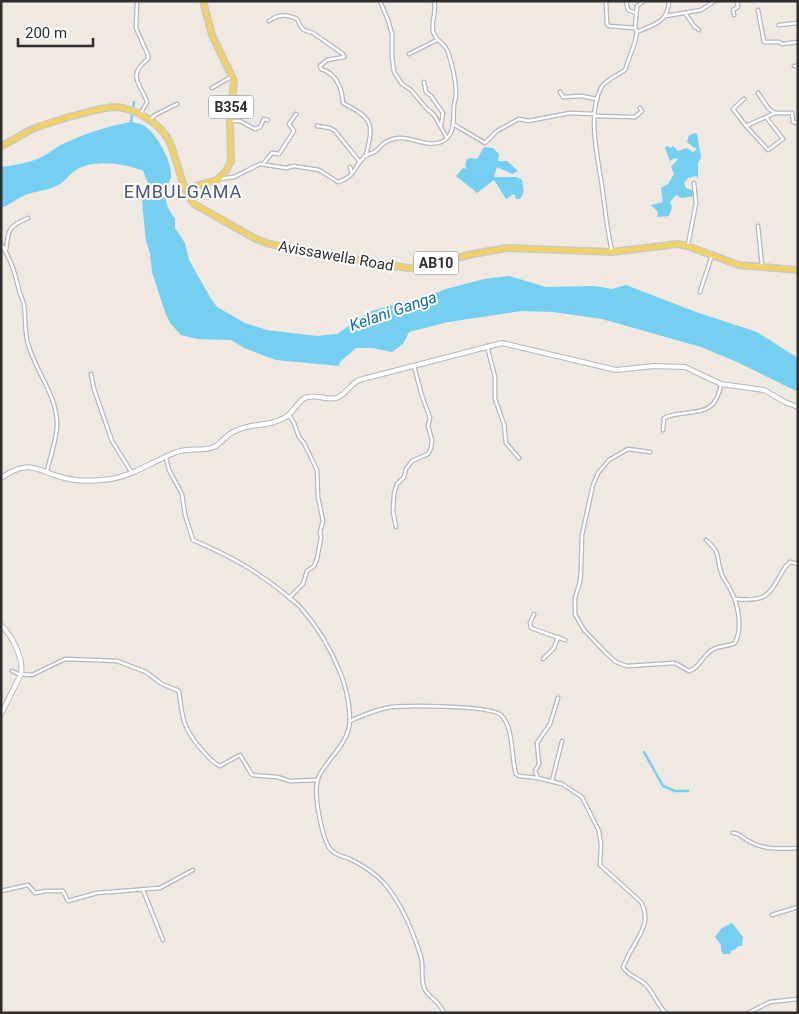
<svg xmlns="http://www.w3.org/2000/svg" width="799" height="1014" font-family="Roboto,sans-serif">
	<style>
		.water { fill: #75cff0 }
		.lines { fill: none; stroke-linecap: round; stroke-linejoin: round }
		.canal { stroke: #75cff0; stroke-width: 2.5 }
		.street-casing { stroke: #b4b7c1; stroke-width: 5 }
		.secondary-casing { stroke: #b4b7c1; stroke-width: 6 }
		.primary-casing { stroke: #c9c9c9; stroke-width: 8 }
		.street { stroke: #fff; stroke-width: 2.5 }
		.secondary { stroke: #fff; stroke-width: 4 }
		.primary { stroke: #f2d163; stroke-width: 5 }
		.labels { text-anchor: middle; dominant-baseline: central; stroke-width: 4; stroke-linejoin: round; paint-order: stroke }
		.shield { fill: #fff; stroke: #6d6d6d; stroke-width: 1 }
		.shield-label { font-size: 14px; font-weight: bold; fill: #2e2e2e }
		.street-label { font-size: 15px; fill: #2e2e2e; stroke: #fff }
		.water-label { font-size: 16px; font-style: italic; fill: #0d6fa3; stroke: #fff }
		.quarter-label { font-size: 18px; letter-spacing: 1px; fill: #4d5680; stroke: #fff }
	</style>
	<rect width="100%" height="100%" fill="#efe9e1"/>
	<g class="water">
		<path d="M131 122C135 123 139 123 143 125 155 131 172 161 171 175 171 180 167 185 166 190 164 200 168 211 175 218V228L185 243 189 260 210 297 217 307 245 323 267 330 317 336 337 334 369 312 395 304 418 300 446 289 484 279 509 276 546 287 595 286 612 289 626 285 696 312 757 332 798 358V392L737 362 701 347 602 319 553 312 521 311 448 322 409 332 403 344 392 352 372 348H356L340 362 339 366 276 360 244 348 231 340 197 339 181 335 170 323 165 312 152 272 150 253 146 241 143 213 142 200 148 183 143 171C125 163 93 159 76 170 69 174 65 182 58 185 48 191 35 191 25 195 16 199 10 205 1 208V167C15 165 29 163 42 157 50 153 57 146 65 143 87 133 108 126 131 122Z"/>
		<path d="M695 133 697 134 701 157 698 163V178L696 176 688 178 684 183 686 188 694 191V196L682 198 676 195 670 202 672 207 669 216 657 217 658 212 651 205 663 202 661 188 668 184 674 174 671 167 678 159 675 158 670 161 665 148 667 146 671 148 673 146 678 151 686 148 693 152 696 150V148L693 147 687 142 689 135Z"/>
		<path d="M484 147 493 148 499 154 498 161H507L518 171 512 174 497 167 494 177H517L522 180 524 192 520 199H516L514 194 506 199 494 180 477 193 456 176 463 168 467 169 465 165 467 159 472 158 477 159Z"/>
		<path d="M732 923 743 937 742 946H738L736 949 731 951 730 954H723L721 950V945L715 937 722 928Z"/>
	</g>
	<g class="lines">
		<g class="canal">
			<path d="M131 122 134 102"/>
			<path d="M644 752 663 786 675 791H688"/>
		</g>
		<g class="street-casing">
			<g id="street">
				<path d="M137 1 136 28 148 55V59C126 76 141 84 147 102L141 113"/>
				<path d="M380 1 388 20 392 34V57L394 72 402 84 411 90 426 108 434 115 447 138"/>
				<path d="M606 1 607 24 609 26 635 28 637 32"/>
				<path d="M626 1 628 10 636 13"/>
				<path d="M758 10 764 42H779L782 44 798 42"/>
				<path d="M685 13 694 26 699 30"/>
				<path d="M734 15 733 10 738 7 737 1"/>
				<path d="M666 16 701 10 715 1"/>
				<path d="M269 21C279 14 286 14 297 19L301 27 304 30 313 33 343 54 344 57 327 60 320 66 321 69C337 74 342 88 343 103 373 119 374 123 366 155"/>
				<path d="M779 25 798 23"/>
				<path d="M635 28 637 6 644 1"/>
				<path d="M409 54 437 40"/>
				<path d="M794 66H798"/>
				<path d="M424 82 426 92 431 96 443 113 441 125"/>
				<path d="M212 88 231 77"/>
				<path d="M560 92 563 97 581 96 597 99"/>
				<path d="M758 93 769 109 775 113"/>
				<path d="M744 99 733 109 746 126"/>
				<path d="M595 116 635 117 642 111 640 108"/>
				<path d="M766 117 783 139 768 150 746 126 775 113H792L793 122 798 123"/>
				<path d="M150 120 155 115 177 104"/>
				<path d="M230 121H240L255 129 260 127 264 119 268 120"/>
				<path d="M453 124 485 143 497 131 519 119 528 121 570 113 595 114"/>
				<path d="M317 126 330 128 335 131 360 162"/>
				<path d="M263 164 272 153 279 154 294 131 289 124 296 114"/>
				<path d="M350 167 352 173"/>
				<path d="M219 179 234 177 260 164 286 168 294 166 319 170 338 182C355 177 353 168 364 157 367 154 371 154 374 152 379 150 381 144 386 142 406 130 422 149 441 142 456 136 453 118 454 105 455 101 456 97 456 94 456 81 452 64 448 52 445 43 435 41 433 31 431 21 437 11 434 1"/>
				<path d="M758 226 762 266"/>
				<path d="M1 244C11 259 15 273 19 290 20 295 23 300 24 305 26 319 24 334 29 347 37 373 56 395 57 422 58 436 50 457 47 471"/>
				<path d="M688 245 696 203 694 183"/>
				<path d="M6 250C8 229 9 226 28 218"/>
				<path d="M612 251C607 230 605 208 602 186 598 158 587 114 601 88 606 79 617 76 625 70L635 42 637 32C654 24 668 23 669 1"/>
				<path d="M700 292 712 255"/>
				<path d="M487 346 495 377V399L504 424 506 443 519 458"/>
				<path d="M91 374 94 389 112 441 132 473"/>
				<path d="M289 415 294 423 299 437 304 443 317 470 318 497 323 521 320 532 321 538 317 559 314 566 307 571 303 584 289 598"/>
				<path d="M663 430 664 418C689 407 715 422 721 384"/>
				<path d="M650 452 628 449 609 460 598 473 593 485 582 535 581 570 580 582 575 598V614L584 630 607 654 616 662 627 666 675 663 689 671C700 668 703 655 712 650 719 645 728 647 735 643 743 627 738 603 730 589 728 584 724 580 722 575 715 557 723 555 706 540"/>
				<path d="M166 458 169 470 182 494 185 515 193 540C228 555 254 569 284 593 289 598 296 602 301 608 317 626 331 650 340 672 346 686 352 713 349 728 344 747 328 759 319 776 312 790 321 831 328 846 332 854 342 856 350 859 362 865 375 873 384 883 401 903 413 931 421 957 424 967 420 980 425 990 431 999 440 1002 444 1013"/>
				<path d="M396 527 393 512 394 494 397 484 404 477 406 469 412 461 428 454 431 448 432 440 428 426 430 418 422 396 414 366"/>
				<path d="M735 599C771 602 768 594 786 566L790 562 798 564"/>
				<path d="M534 614 530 623 531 628 565 640"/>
				<path d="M543 659 554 648 558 637"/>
				<path d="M12 671 18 674 32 675 65 659 117 661 146 672 162 684 179 691C182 717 183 729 202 750 207 756 212 762 220 766L240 755 252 775 277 777 290 781 318 780"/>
				<path d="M350 721C361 716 373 711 386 708 402 705 490 705 501 715 514 727 511 758 516 774L519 776 538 778 562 784 582 797 599 831 601 844 600 865 641 902C651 922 641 932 632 949 628 955 626 961 623 967 628 976 637 977 645 984 654 993 657 1005 666 1013"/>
				<path d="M538 778 535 771 539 764 537 743 550 724 558 698"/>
				<path d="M552 781 562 741"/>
				<path d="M733 833C740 833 741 837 747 840 762 850 780 849 798 848"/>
				<path d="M143 890 163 940"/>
				<path d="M1 891 28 885 35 893 46 891H63L68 901 97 893 160 888 193 870"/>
				<path d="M772 915 798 907"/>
				<path d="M748 1013 770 1002 798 999"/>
			</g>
		</g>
		<g class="secondary-casing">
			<g id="secondary">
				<path d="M1 478C30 458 36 471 65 478 80 482 96 481 111 479 134 475 152 462 174 453 189 447 201 452 214 447 222 443 227 434 235 431 253 422 267 428 286 417 294 412 297 402 305 398 315 393 329 402 339 397 347 392 351 384 359 380L502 343 616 370 654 366 685 367 721 384 764 390 785 402 798 407"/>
				<path d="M1 625C12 636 24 658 21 674L1 714"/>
			</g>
		</g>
		<g class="primary-casing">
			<g id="primary">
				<path d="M1 146C13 141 23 133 35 128 51 122 100 107 116 107 135 108 161 124 169 141 178 159 181 190 194 204L256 239 270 244 308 252 408 268 419 267 473 254 507 248 612 252 678 244 687 246 739 265 798 270"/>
				<path d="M185 189 217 180 226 171 231 161 230 121 234 81 212 35 203 1"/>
			</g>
		</g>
		<use href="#street" class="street"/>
		<use href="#secondary" class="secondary"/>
		<use href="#primary" class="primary"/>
	</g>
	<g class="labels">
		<g class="shield">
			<rect x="208.5" y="95.5" width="45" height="23" rx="4"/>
			<rect x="413.5" y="251.5" width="45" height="23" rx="4"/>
		</g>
		<g class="shield-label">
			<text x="231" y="107">B354</text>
			<text x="436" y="263">AB10</text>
		</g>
		<g class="street-label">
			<text transform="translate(336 256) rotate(10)">Avissawella Road</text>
		</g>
		<g class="water-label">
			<text transform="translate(393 311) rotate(-19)">Kelani Ganga</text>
		</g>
		<g class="quarter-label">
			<text x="183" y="191">EMBULGAMA</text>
		</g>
	</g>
	<rect width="799" height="1014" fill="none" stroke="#2e2e2e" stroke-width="5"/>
	<path d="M18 38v8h75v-8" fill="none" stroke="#2e2e2e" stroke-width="2.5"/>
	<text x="25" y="38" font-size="15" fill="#2e2e2e" stroke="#ffffff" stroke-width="4" paint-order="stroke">200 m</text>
</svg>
